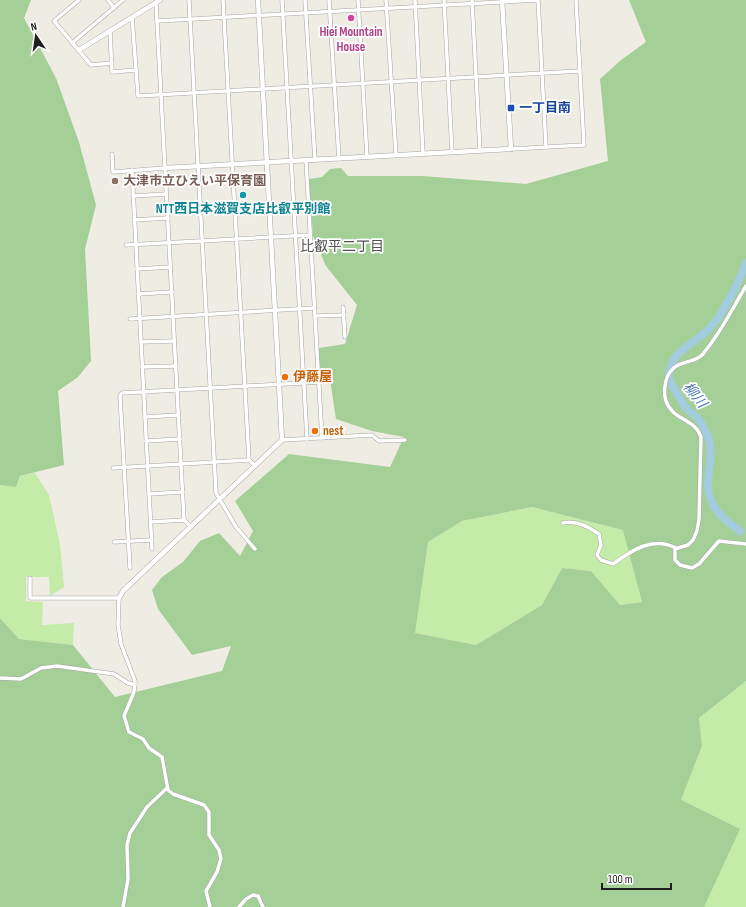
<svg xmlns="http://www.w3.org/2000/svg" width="746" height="907" font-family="'Sofia Sans Condensed','Noto Sans JP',sans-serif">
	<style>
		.grass { fill: #c4eba8 }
		.forest { fill: #a4cf97; fill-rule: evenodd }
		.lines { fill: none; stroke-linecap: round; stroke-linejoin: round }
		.river { stroke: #a3ccde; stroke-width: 8 }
		.minor-casing { stroke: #a5a5a5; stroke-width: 4.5 }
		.tertiary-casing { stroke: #a5a5a5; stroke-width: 5.5 }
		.minor { stroke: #fff; stroke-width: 3.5 }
		.tertiary { stroke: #fff; stroke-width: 4.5 }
		.hotel-dot { fill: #d1479c; stroke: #fff; stroke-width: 1.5 }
		.transit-dot { fill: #1a4fb4; stroke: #fff; stroke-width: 1.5 }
		.education-dot { fill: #8d6e63; stroke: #fff; stroke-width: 1.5 }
		.culture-dot { fill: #0f9aa8; stroke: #fff; stroke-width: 1.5 }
		.food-dot { fill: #e8710a; stroke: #fff; stroke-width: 1.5 }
		.labels { text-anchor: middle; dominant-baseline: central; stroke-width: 3.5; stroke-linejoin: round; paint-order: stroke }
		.hotel-label { font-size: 13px; font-weight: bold; fill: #b23c85; stroke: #fff }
		.transit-label { font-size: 13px; font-weight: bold; fill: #164399; stroke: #fff; text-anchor: start }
		.education-label { font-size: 13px; font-weight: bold; fill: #785e54; stroke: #fff; text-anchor: start }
		.culture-label { font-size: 13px; font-weight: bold; fill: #0d838f; stroke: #fff }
		.food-label { font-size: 13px; font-weight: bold; fill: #c56008; stroke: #fff; text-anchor: start }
		.neighbourhood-label { font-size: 14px; fill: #515151; stroke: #fff }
		.water-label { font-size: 14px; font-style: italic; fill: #4875b0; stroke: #fff }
	</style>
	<rect width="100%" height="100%" fill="#efece4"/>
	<g class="grass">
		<path d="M35 473 49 495 60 544 64 587 50 596 49 577H26V601L43 602 42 625 74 623 73 645 19 639 0 618V485L16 487 20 476Z"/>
		<path d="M532 507 624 530 642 602 620 605 591 571 562 568 542 605 476 645 414 633 428 542 462 521Z"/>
		<path d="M746 681V907H697L681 800 702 746 699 718Z"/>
	</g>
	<g class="forest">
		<path d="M0 0H31L24 18 56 78 79 142 96 205 85 249 91 361 78 377 58 391 64 465 20 476 16 487 0 485Z"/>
		<path d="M629 0H746V681L699 718 702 746 681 800 740 829 704 907H0V618L19 639 73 645 115 697 222 671 231 646 192 655 158 609 152 590 162 577 183 562 200 541 219 533 240 556 253 531 235 501 289 454 390 467 404 437 372 431 336 419 330 379 319 367V348L345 344 357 305 326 266 313 236 309 179 322 177 330 169 341 168 348 176H422L526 184 608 161 600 79 621 60 646 42ZM532 507 623 530 642 602 620 605 591 571 562 568 542 605 476 645 415 633 428 542 462 521Z"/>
	</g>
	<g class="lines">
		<path class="river" d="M740 531C680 491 728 467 702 424 699 418 692 414 687 409 683 405 681 399 677 394 668 380 666 378 673 361 678 350 699 339 709 329 723 315 739 282 746 263"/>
		<g class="minor-casing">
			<g id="minor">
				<path d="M79 0 54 21 91 65 112 63"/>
				<path d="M108 0 114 8"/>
				<path d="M189 0 216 493 236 527 255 549"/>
				<path d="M223 0 249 460 255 466"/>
				<path d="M282 0 307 439"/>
				<path d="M305 0 315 160"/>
				<path d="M329 0 339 159"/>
				<path d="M358 0 367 157"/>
				<path d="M386 0 396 155"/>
				<path d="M415 0 423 154"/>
				<path d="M444 0 452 152"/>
				<path d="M472 0 480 151"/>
				<path d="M538 0 546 147"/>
				<path d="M156 3 184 520 190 526"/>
				<path d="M132 17 138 96 580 71"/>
				<path d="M157 21 537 0"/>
				<path d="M110 31 112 72 136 70"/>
				<path d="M72 43 123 0"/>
				<path d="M511 149 584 145 576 0"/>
				<path d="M112 154 113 172 165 168"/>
				<path d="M306 160 322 438"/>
				<path d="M132 170 152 549"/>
				<path d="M133 196 166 194"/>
				<path d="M134 220 168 218"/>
				<path d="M126 245 310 235"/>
				<path d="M137 269 170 267"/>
				<path d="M746 286C732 309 720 334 702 355 693 364 678 360 670 372 665 379 663 392 666 401 673 421 695 418 701 437L699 519 697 531 693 540 688 545 675 549V560L680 565 692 568 699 564 719 541 746 544"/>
				<path d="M138 294 172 292"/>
				<path d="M343 307 345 337"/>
				<path d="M315 316 344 315"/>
				<path d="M130 319 314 308"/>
				<path d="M141 342 174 341"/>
				<path d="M142 367 176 366"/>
				<path d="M145 417 178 415"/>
				<path d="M282 440 372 435 379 441 405 440"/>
				<path d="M146 441 180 439"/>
				<path d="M113 468 249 460"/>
				<path d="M149 494 183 492"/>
				<path d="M151 522 184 520"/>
				<path d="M563 523C575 520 589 527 599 534L601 545 597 555 601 560 613 564C632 550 653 536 676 548"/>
				<path d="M114 542 152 540"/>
				<path d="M130 568 120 396 122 393 319 382"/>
				<path d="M30 578V598H119L118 625 121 644 135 681 134 692 124 716 129 732 143 739 149 748 162 757 168 790 173 794 204 805 209 812V835L219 850 221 859 217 872 206 891 210 907"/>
				<path d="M0 678 21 679 41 668 57 666 114 674 128 683 135 685"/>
				<path d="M123 907 128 879 127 845 130 833 147 807 167 788"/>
				<path d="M239 907 246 899 253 895 258 896 263 907"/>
			</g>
		</g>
		<g class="tertiary-casing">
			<g id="tertiary">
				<path d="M79 50 160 0"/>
				<path d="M165 168 511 149 502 0"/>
				<path d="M119 598 123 591 282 440 258 0"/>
			</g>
		</g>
		<use href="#minor" class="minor"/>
		<use href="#tertiary" class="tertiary"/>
	</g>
	<circle class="hotel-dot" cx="351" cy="18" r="4"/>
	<rect class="transit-dot" x="507" y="104" width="8" height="8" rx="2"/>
	<circle class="education-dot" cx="115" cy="181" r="4"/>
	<circle class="culture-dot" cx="243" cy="195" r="4"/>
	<g class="food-dot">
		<circle cx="285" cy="377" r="4"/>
		<circle cx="315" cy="431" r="4"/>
	</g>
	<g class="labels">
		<g class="hotel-label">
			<text x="351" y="32">Hiei Mountain<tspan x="351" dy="15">House</tspan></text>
		</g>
		<g class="transit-label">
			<text x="519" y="108">一丁目南</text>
		</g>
		<g class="education-label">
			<text x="123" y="181">大津市立ひえい平保育園</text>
		</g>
		<g class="culture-label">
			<text x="243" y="209">NTT西日本滋賀支店比叡平別館</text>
		</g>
		<g class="food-label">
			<text x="293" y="377">伊藤屋</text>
			<text x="323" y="431">nest</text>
		</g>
		<g class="neighbourhood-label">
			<text x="342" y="246">比叡平二丁目</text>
		</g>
		<g class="water-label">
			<text transform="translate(695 395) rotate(51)">柳川</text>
		</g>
	</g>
	<g transform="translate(36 36) rotate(347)" stroke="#ffffff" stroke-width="3" paint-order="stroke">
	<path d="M0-3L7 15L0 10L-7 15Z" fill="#1e1e1e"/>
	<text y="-6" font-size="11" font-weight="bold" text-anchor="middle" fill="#1e1e1e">N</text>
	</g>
	<path d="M602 883v6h69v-6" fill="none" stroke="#1e1e1e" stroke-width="2"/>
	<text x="608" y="883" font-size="12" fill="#1e1e1e" stroke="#ffffff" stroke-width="3" paint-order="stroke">100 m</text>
</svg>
